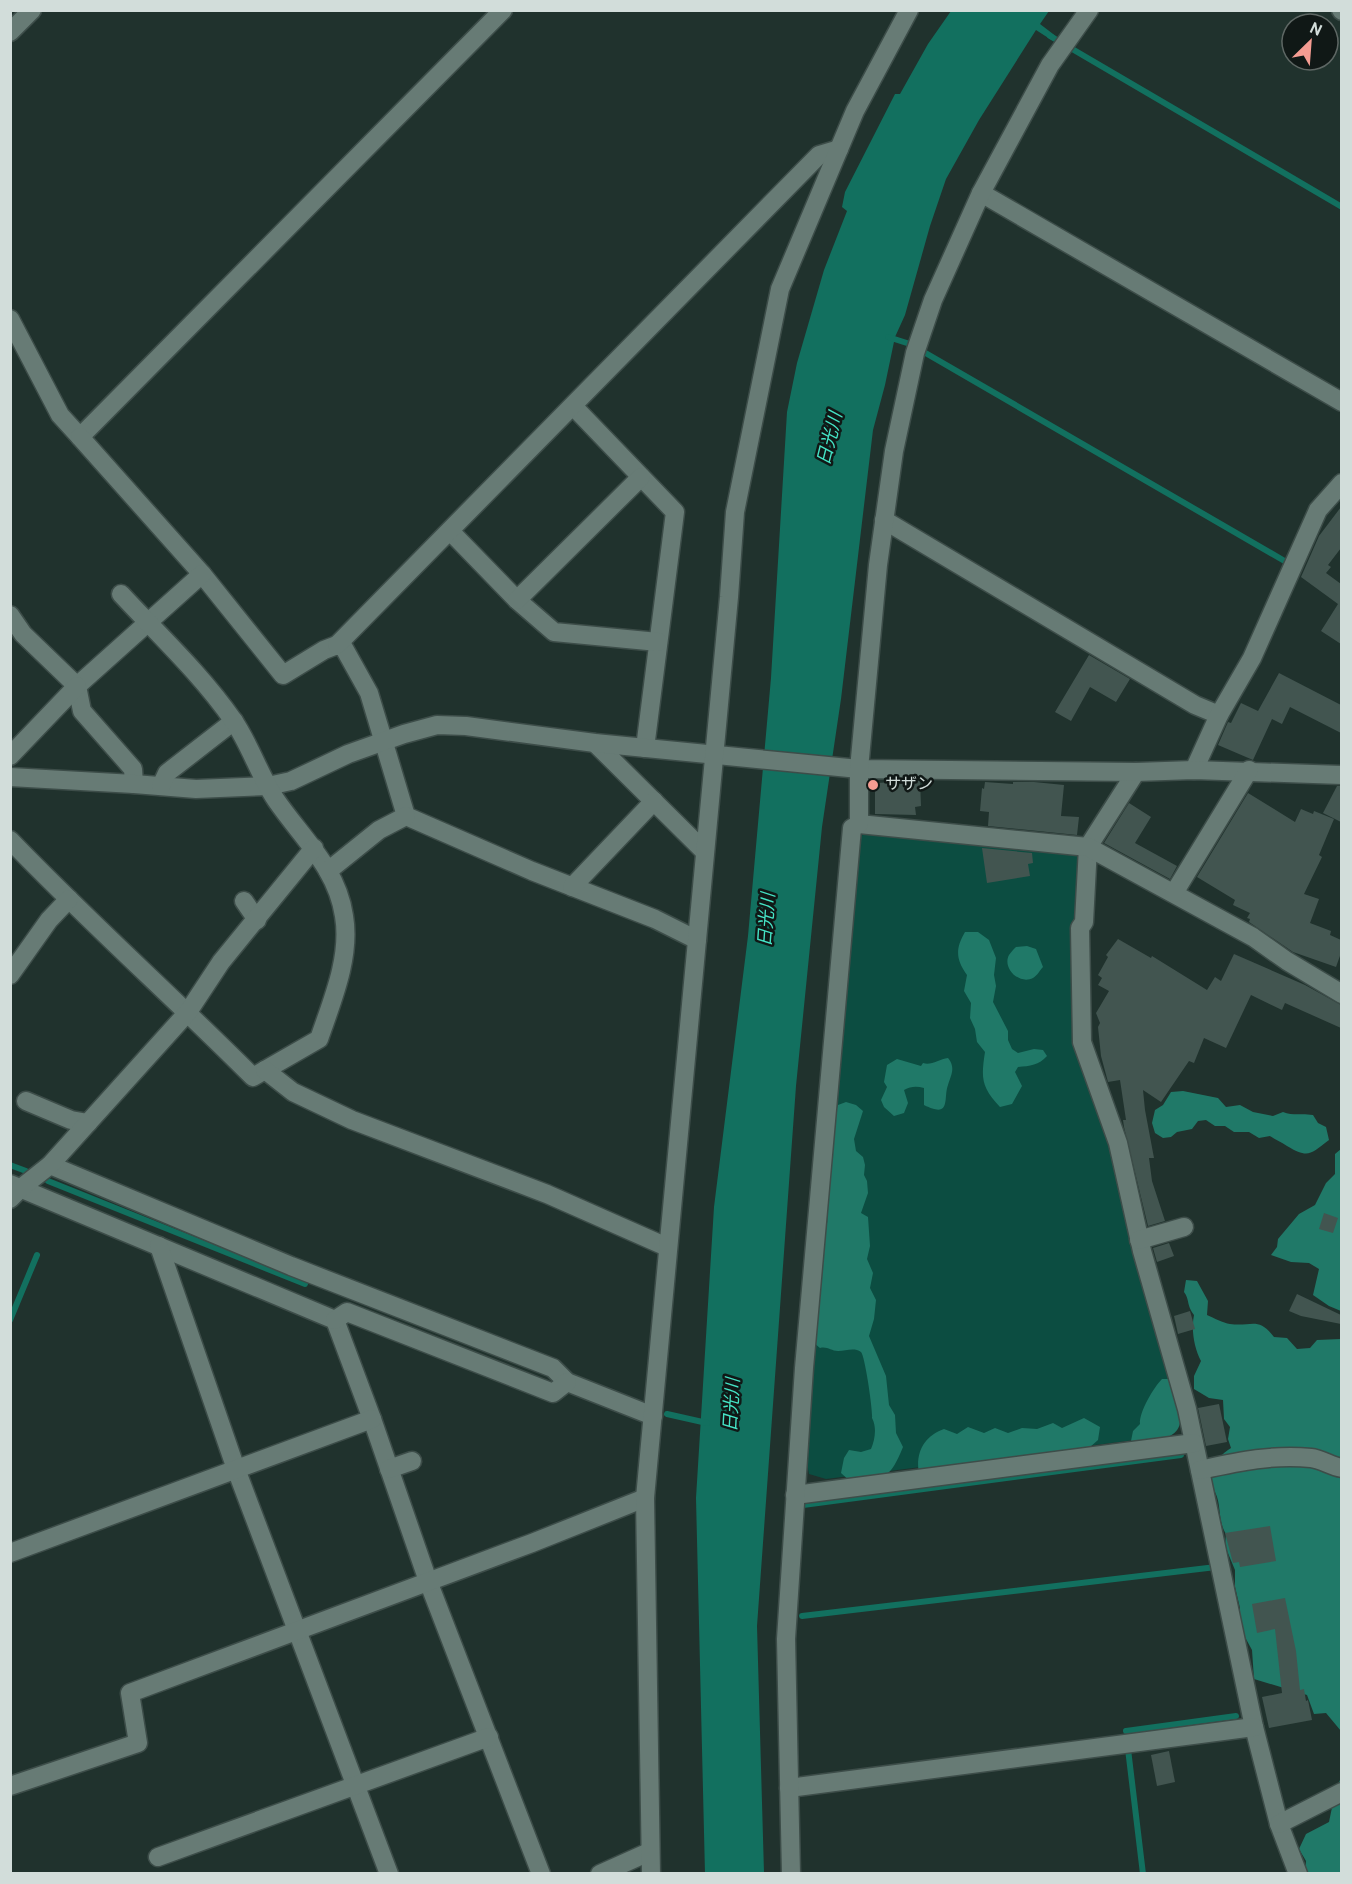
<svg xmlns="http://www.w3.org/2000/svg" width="1352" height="1884" font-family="Overpass,'Noto Sans JP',sans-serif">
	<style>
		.green { fill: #0c4d41 }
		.forest { fill: #207968 }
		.water { fill: #12705f }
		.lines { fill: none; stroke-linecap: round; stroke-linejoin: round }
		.stream { stroke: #12705f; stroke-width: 6 }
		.building { fill: #425550 }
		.street-casing { stroke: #3d4d49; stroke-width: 21 }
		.street { stroke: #677b75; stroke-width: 18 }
		.poi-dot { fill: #f59c92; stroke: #101816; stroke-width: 2 }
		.labels { text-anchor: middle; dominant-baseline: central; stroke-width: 5; stroke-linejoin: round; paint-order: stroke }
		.poi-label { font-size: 16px; fill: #d2ddda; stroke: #101816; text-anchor: start }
		.water-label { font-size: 18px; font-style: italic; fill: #45e4c6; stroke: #101816 }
	</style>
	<rect width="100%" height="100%" fill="#20322d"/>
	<path class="green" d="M867 833 1082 851 1079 921 1071 922 1074 1048 1109 1145 1178 1415 1166 1436 826 1479 809 1474 806 1458 860 839 863 834Z"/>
	<g class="forest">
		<path d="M965 932H978L989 940 996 958 994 975 996 986 993 1002 1008 1031V1040L1012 1049 1018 1053 1034 1049 1043 1050 1047 1056C1039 1065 1030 1066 1018 1067L1015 1072 1022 1086 1012 1104 1000 1107C981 1087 981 1078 985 1052L977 1042 975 1029 970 1018 971 1003 964 991 967 975C956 960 955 949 965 932Z"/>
		<path d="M1027 946 1036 949 1043 967C1040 970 1037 976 1033 978 1019 985 1002 968 1009 955 1011 952 1013 950 1016 947Z"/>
		<path d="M948 1058C956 1068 951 1075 948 1085 943 1098 952 1119 924 1105V1088C917 1086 911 1086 904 1090L908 1103 904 1113 894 1116 884 1107 881 1100 887 1087 884 1082 887 1065 897 1059 921 1066 923 1063C931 1066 939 1059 948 1058Z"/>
		<path d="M1183 1091 1218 1098 1226 1107 1240 1105 1253 1112 1273 1116 1283 1112C1293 1116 1302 1113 1313 1115L1318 1123 1326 1127 1329 1140C1310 1154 1309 1159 1287 1146 1281 1142 1276 1140 1270 1136L1259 1138 1249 1132H1234L1225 1126H1215L1206 1120 1198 1121 1192 1129 1177 1132 1171 1137 1163 1138 1155 1133 1152 1123 1155 1110 1163 1105 1171 1092Z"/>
		<path d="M846 1102 856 1105 863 1111 854 1139 856 1151 863 1157 865 1165 864 1175 867 1181 868 1193 861 1213 868 1217 870 1246 867 1259 873 1273 870 1288 876 1300 874 1319 869 1336 886 1376 889 1405 895 1415 896 1433 903 1447C889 1481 886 1476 852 1483L841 1473 844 1458 849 1450 861 1452 871 1449C875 1440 877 1427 872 1418 873 1411 865 1356 861 1352 854 1347 846 1351 838 1351 831 1351 827 1346 820 1348L814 1343 824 1238C830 1221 826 1207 827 1190 828 1162 829 1131 838 1105Z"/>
		<path d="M1341 1149V1311L1329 1306 1313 1295 1319 1269 1309 1263 1291 1262 1271 1255 1277 1247 1278 1239 1299 1214 1315 1205 1326 1183 1335 1174V1154Z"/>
		<path d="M1186 1280 1197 1281 1208 1301 1207 1315C1214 1318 1223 1323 1230 1324 1252 1327 1258 1316 1274 1337L1287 1338 1297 1349 1310 1348 1317 1340 1341 1339V1731L1326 1713 1314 1714 1307 1695 1254 1679 1252 1650 1240 1628V1608L1235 1587V1570L1225 1546 1226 1534C1217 1519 1222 1506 1215 1492 1213 1486 1208 1482 1210 1474 1213 1464 1222 1453 1231 1448L1228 1439 1230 1427 1224 1419 1223 1400 1209 1398 1194 1389V1376L1201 1361C1194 1348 1191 1329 1194 1315 1186 1304 1190 1300 1184 1292Z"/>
		<path d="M1162 1379H1173C1188 1434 1184 1437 1130 1446L1133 1431 1140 1424C1139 1412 1154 1387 1162 1379Z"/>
		<path d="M1084 1418 1100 1427 1098 1440 1081 1455 919 1474C915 1453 924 1436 944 1429L957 1434 968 1427 984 1433 995 1428 1008 1433 1022 1428 1037 1429 1053 1423 1062 1428Z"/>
		<path d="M1341 1778V1873H1305L1306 1861 1299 1849 1306 1834 1329 1822 1336 1788Z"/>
	</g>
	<path class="water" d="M951 11H1049L1040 24 1057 37 1053 41 1036 30 979 120 946 179 930 226 905 315 895 337 885 385 873 430 841 699 822 827 796 1086 757 1626 764 1873 705 1874 696 1498 714 1207 748 936 771 678 787 412 797 363 824 270 847 211 842 207 845 192 895 94H900L928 44Z"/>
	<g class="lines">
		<g class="stream">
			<path d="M1050 36 1342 207"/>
			<path d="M888 337 910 344 1288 563"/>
			<path d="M10 1165 26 1171"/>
			<path d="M48 1181 305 1284"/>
			<path d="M10 1320 37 1255"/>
			<path d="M667 1414 707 1423"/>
			<path d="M803 1505 1181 1455"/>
			<path d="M802 1616 1216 1567"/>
			<path d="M1126 1731 1236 1716"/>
			<path d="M1128 1749 1143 1874"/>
		</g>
	</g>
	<g class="building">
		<path d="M1341 507V548L1328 565 1331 567 1326 573 1341 584V644L1321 631 1338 604 1301 577 1319 536Z"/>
		<path d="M1089 655 1130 679 1116 702 1090 687 1071 721 1055 712Z"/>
		<path d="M1279 673 1341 705V733L1290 707 1282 724 1272 719 1253 760 1218 745 1228 722 1231 723 1241 703 1258 711Z"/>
		<path d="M920 781 921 806 915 807 916 815 875 814V783Z"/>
		<path d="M985 782 1013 784V782H1034L1064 785 1061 816 1079 817 1077 835 988 826 989 812 980 811 982 788 984 789Z"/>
		<path d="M1337 786H1341V822L1323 813Z"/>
		<path d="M1248 793 1295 822 1301 809 1313 814 1314 811 1334 819 1319 855 1322 857 1304 894 1319 899 1310 923 1331 931 1330 935 1341 940V953L1336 967 1293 952 1249 922 1250 919 1247 918 1250 913 1233 905 1235 900 1197 877Z"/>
		<path d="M1129 803 1151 817 1135 843 1177 866 1170 879 1104 843Z"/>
		<path d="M982 848 1032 853 1033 863 1028 864 1030 876 987 883Z"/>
		<path d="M1118 939 1151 958 1152 956 1207 990 1215 977 1221 981 1234 954 1305 985 1341 1005V1028L1285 1003 1282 1010 1251 995 1226 1048 1204 1038 1194 1063 1189 1061 1161 1102 1143 1090 1145 1110 1154 1158H1149L1152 1181 1165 1221 1148 1226 1124 1127 1123 1120H1126L1120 1080 1108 1082 1101 1056 1098 1027 1100 1023 1096 1013 1109 991 1098 985 1102 978 1098 975 1108 957 1106 955Z"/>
		<path d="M1324 1213 1338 1218 1333 1233 1319 1229Z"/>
		<path d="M1169 1243 1174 1256 1157 1262 1153 1248Z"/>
		<path d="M1297 1294 1341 1315V1324L1301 1316 1289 1311Z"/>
		<path d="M1190 1311 1195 1329 1178 1334 1174 1316Z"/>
		<path d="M1219 1404 1227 1442 1206 1446 1198 1408Z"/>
		<path d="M1270 1526 1276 1561 1240 1567 1239 1562 1233 1563 1225 1533Z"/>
		<path d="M1285 1598 1296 1651 1300 1690 1304 1689 1306 1701 1308 1700 1312 1720 1269 1728 1262 1697 1282 1693 1275 1629 1257 1633 1252 1604Z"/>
		<path d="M1169 1751 1175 1782 1157 1786 1151 1755Z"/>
	</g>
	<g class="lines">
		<g class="street-casing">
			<g id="street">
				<path d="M1341 10 1342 11"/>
				<path d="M10 32 32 10"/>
				<path d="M981 193 1342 402"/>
				<path d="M10 319 60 415 80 437 503 10"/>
				<path d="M573 406 675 512 645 748"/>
				<path d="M80 437 202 574 283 675 324 650 337 645 344 648 369 693 406 816 532 871 655 919 697 940"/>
				<path d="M884 520 1195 705 1219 715"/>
				<path d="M450 531 517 600 554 632 658 642"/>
				<path d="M517 600 641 477"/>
				<path d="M10 615 23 634 77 686 202 574"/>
				<path d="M337 645 819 155 839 149"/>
				<path d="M77 686 82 711 133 769 134 784"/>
				<path d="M595 743 704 851"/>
				<path d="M10 756 77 686"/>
				<path d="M1194 770 1219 715 1252 658 1318 510 1342 483"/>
				<path d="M1136 772 1088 847 1084 922 1080 928 1082 1042 1118 1143 1142 1251 1187 1409 1254 1727 1279 1824 1298 1874"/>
				<path d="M10 777 134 784 196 789 268 786 291 781 348 754 404 734 437 725 466 726 595 743 859 769 1136 772 1194 770 1342 775"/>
				<path d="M161 786 167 773 234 721"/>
				<path d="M859 824 1088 847 1253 937 1287 961 1342 994"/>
				<path d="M10 840C89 922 173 997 253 1077L319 1039C332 1001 351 957 344 916 337 868 302 838 276 800 259 775 250 744 233 720 201 674 159 635 121 594"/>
				<path d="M328 871 379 830 406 816"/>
				<path d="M572 887 654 801"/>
				<path d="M1174 893 1249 770"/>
				<path d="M244 901 257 920"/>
				<path d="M10 975 49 920 69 899"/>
				<path d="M265 1070 293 1092 352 1120 547 1194 667 1247"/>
				<path d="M26 1101 71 1120 88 1123"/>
				<path d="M50 1165 291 1266 553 1368 567 1382 653 1416"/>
				<path d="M10 1184 335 1320 372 1419 428 1581 541 1874"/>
				<path d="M10 1199 21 1188 50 1165 188 1012 221 962 314 848"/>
				<path d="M1139 1240 1184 1227"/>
				<path d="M159 1246 236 1469 389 1874"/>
				<path d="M335 1320 347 1312 553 1393 567 1382"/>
				<path d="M389 1469 412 1461"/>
				<path d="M1200 1470C1237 1462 1272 1454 1311 1458 1321 1459 1331 1466 1342 1468"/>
				<path d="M795 1495 1194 1443"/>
				<path d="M10 1553 372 1419"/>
				<path d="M10 1786 138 1743 130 1693 532 1543 645 1498"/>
				<path d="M789 1788 1254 1727"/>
				<path d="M1279 1824 1342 1792"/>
				<path d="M158 1857 489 1737"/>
				<path d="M600 1874 649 1852"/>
				<path d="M651 1874 645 1498 729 597 735 512 780 289 855 111 909 10"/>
				<path d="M791 1874 786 1639 804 1368 852 828 859 824V769L878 565 894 451 915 353 933 300 981 193 1050 65 1089 10"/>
			</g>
		</g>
		<use href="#street" class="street"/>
	</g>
	<circle class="poi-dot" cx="873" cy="785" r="6"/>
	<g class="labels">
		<g class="poi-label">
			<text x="885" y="785">サザン</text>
		</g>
		<g class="water-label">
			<text transform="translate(831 439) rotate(-76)">日光川</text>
			<text transform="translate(768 920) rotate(-86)">日光川</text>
			<text transform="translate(733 1405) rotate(-87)">日光川</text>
		</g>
	</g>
	<rect width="1352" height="1884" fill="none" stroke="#d2ddda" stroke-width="24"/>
	<g transform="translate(1310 42) rotate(25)"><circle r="28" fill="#101816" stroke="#5e6764" stroke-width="1.5"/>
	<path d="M0-4.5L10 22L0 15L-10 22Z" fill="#f59c92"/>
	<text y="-9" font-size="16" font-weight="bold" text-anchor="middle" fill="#d2ddda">N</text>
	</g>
</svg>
